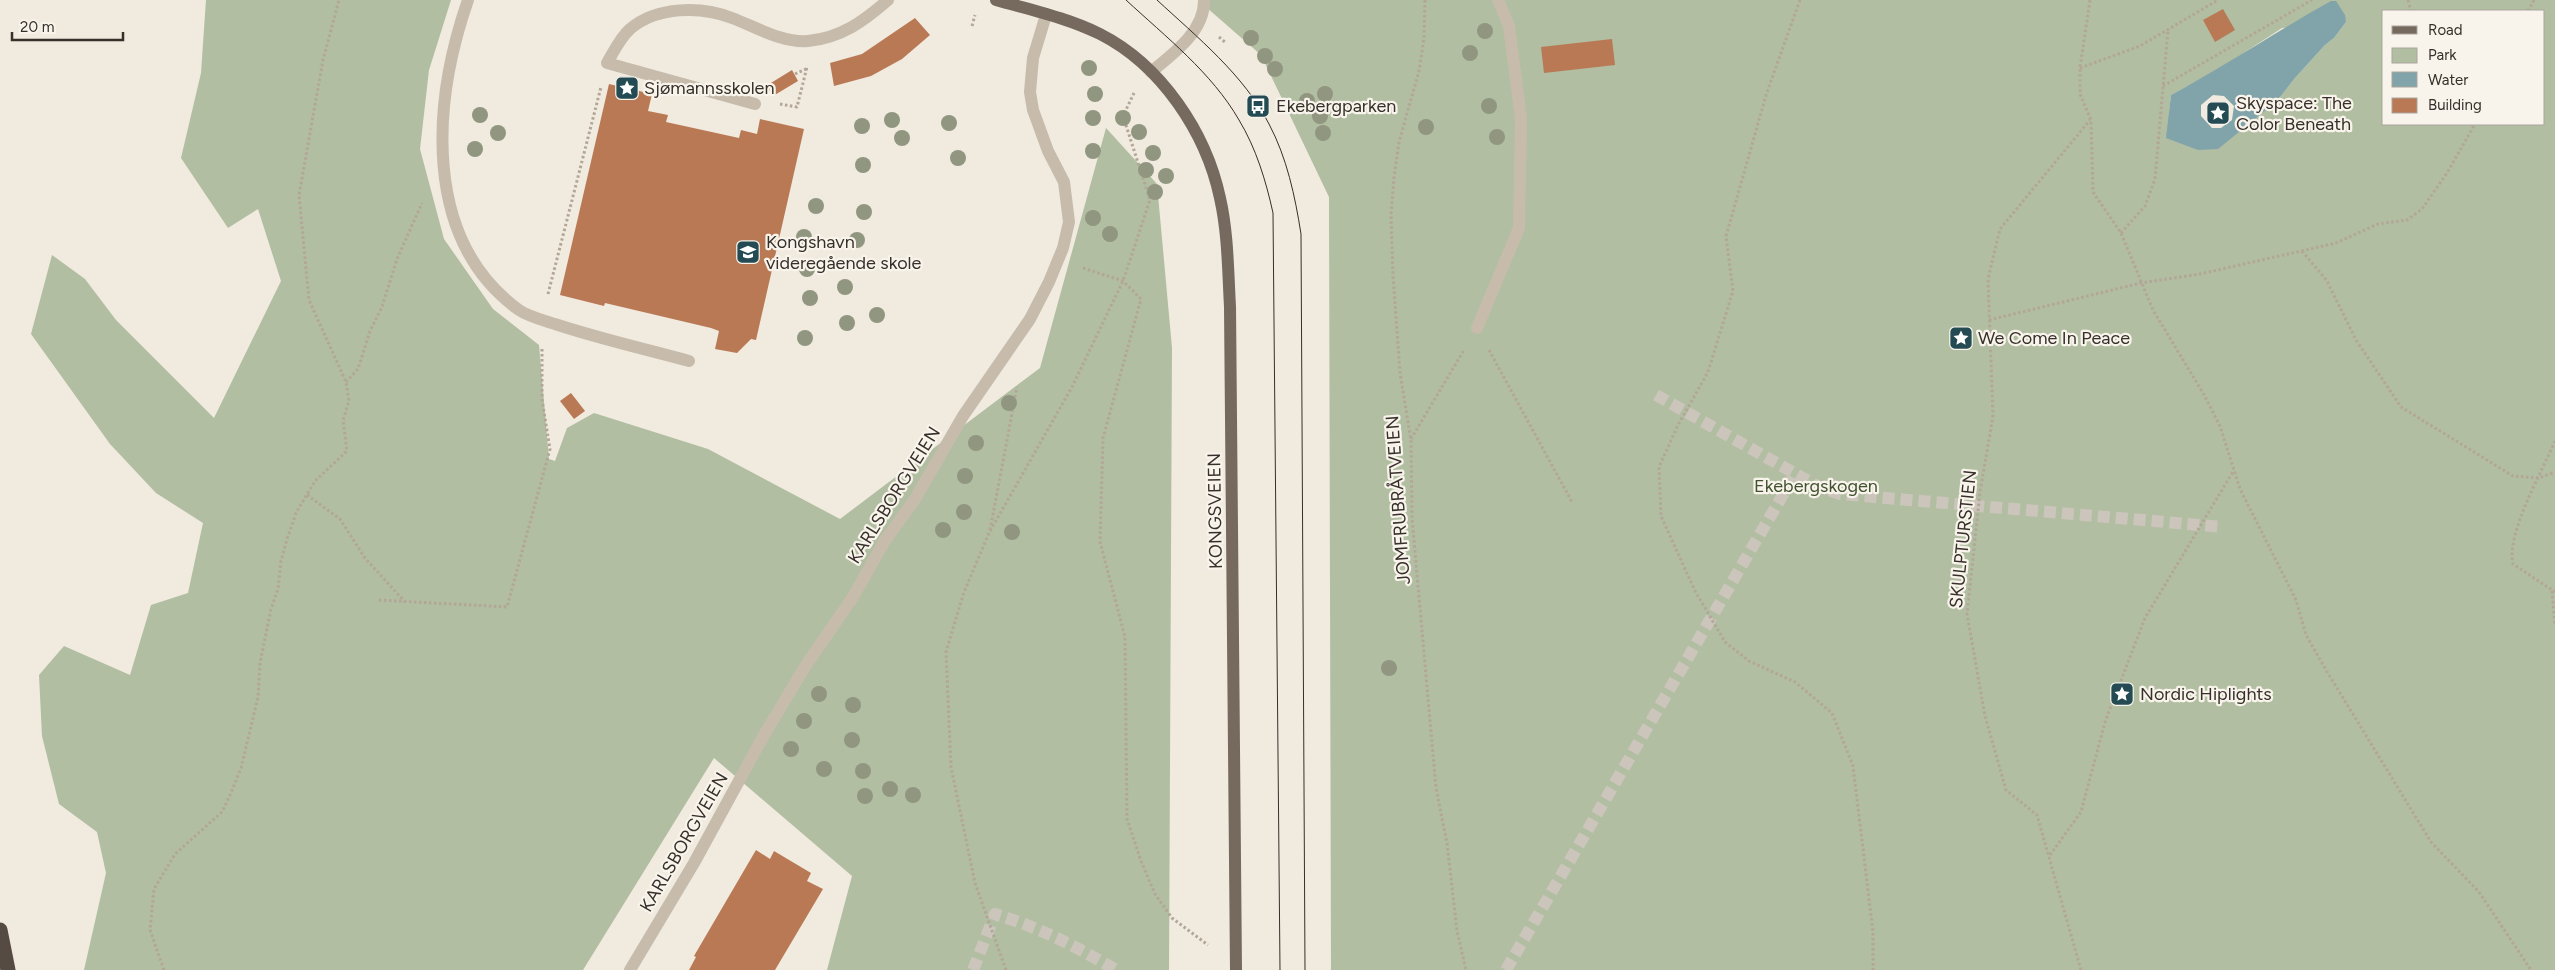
<svg xmlns="http://www.w3.org/2000/svg" width="2555" height="970" font-family="Figtree,sans-serif">
	<style>
		.green { fill: #b1bea1; fill-rule: evenodd }
		.water { fill: #81a4aa; fill-rule: evenodd }
		.building { fill: #b97955 }
		.lines { fill: none; stroke-linecap: round; stroke-linejoin: round }
		.minor-tunnel { stroke: #cbc5bb; stroke-width: 12; stroke-dasharray: 12 6; stroke-linecap: butt }
		.path { stroke: #b3a697; stroke-width: 3; stroke-dasharray: 2.5 2.5; stroke-linecap: butt }
		.minor { stroke: #c7bcac; stroke-width: 12 }
		.major { stroke: #76695d; stroke-width: 12 }
		.highway { stroke: #564b42; stroke-width: 15 }
		.tram { stroke: #362f2a; stroke-width: 1 }
		.tree { fill: #90967f }
		.labels { text-anchor: middle; dominant-baseline: central; stroke-width: 4.5; stroke-linejoin: round; paint-order: stroke }
		.poi-label { font-size: 18px; fill: #362f2a; stroke: #f8f4eb; text-anchor: start }
		.park-label { font-size: 18px; fill: #425231; stroke: #f8f4eb }
		.street-label { font-size: 18px; fill: #362f2a; stroke: #f8f4eb }
	</style>
	<rect width="100%" height="100%" fill="#f0eadf"/>
	<g class="green">
		<path d="M206 0H451L429 70 420 149 444 239 493 309 539 345 549 459 555 461 567 428 594 413 708 449 840 519 1040 368 1106 128 1157 184 1172 348 1169 970H827L852 876 714 758 583 970H84L106 873 97 832 59 804 42 736 39 675 64 646 130 675 151 605 188 593 203 523 156 493 110 444 31 334 52 255 85 279 116 320 214 418 281 281 258 209 228 228 181 158 201 73Z"/>
		<path d="M1198 0H2555V970H1331L1329 197 1261 55ZM2384 11H2544V124H2384ZM2346 22 2334 38 2325 45 2295 78 2277 101 2198 150 2169 114 2171 95 2210 75 2282 28Z"/>
	</g>
	<path class="water" d="M2331 1H2336L2345 15 2346 22 2334 38 2325 45 2295 78 2277 101 2218 149 2198 150 2166 138 2171 95C2225 66 2277 31 2331 1ZM2213 95 2224 96 2234 106 2232 120 2221 128H2212L2201 116V105Z"/>
	<g class="building">
		<path d="M2223 9 2235 30 2215 42 2203 20Z"/>
		<path d="M915 18 930 35 902 59 871 76 834 86 830 63 862 54Z"/>
		<path d="M1612 39 1615 65 1544 73 1541 47Z"/>
		<path d="M792 70 798 81 773 96 766 86Z"/>
		<path d="M609 84 652 94 648 111 668 115 666 122 739 138 741 130 757 134 760 119 804 129 756 340 751 339 737 353 715 349 719 331 711 328 605 303 604 306 560 295Z"/>
		<path d="M571 393 585 411 574 419 560 401Z"/>
		<path d="M756 850 770 859 774 851 811 873 807 881 823 889 775 970H689L696 957 694 956Z"/>
	</g>
	<g class="lines">
		<g class="minor-tunnel">
			<path d="M1656 395 1819 487 1840 494 2223 527"/>
			<path d="M973 970 995 914C1043 929 1073 945 1116 970"/>
			<path d="M1506 970 1795 474"/>
		</g>
		<g class="path">
			<path d="M1425 0 1424 38 1419 71 1399 142 1394 178 1391 215 1393 275 1400 373 1411 440 1412 518 1436 788 1447 843 1457 931 1466 970"/>
			<path d="M1800 0 1767 92 1726 236 1733 291 1708 372 1678 425 1659 467 1661 516 1695 591 1725 642 1749 661 1795 682 1832 713 1853 766 1873 932V970"/>
			<path d="M2090 0 2080 68V94L2091 120 2093 192 2121 233 2153 310 2203 393 2220 426 2240 489 2296 600 2306 635 2326 670 2431 842 2479 892 2531 970"/>
			<path d="M2408 0 2411 11"/>
			<path d="M2528 11 2534 0"/>
			<path d="M972 26 975 15"/>
			<path d="M1219 37 1226 43"/>
			<path d="M2080 68 2140 46 2218 0"/>
			<path d="M795 74 806 69"/>
			<path d="M2163 86 2312 0"/>
			<path d="M780 104 797 107 807 67"/>
			<path d="M2121 233 2145 206 2155 179 2168 30"/>
			<path d="M2302 251 2327 281 2356 340 2401 407 2513 476 2539 478 2555 472"/>
			<path d="M1083 268 1123 281 1141 299 1103 438 1100 542 1125 637 1127 819 1141 861 1155 894 1172 918 1208 945"/>
			<path d="M548 294 601 87"/>
			<path d="M1989 320 2141 283 2200 274 2336 243 2378 224 2407 220 2422 209 2447 173 2475 124"/>
			<path d="M1489 350 1572 502"/>
			<path d="M346 382 358 369 370 331 382 307 397 259 422 203"/>
			<path d="M1411 439 1464 350"/>
			<path d="M2555 441C2542 472 2506 533 2513 564L2555 592"/>
			<path d="M307 495 340 519 365 558 405 602"/>
			<path d="M990 530 1017 387"/>
			<path d="M2552 591 2555 625"/>
			<path d="M379 600 507 607 550 449 542 400V347"/>
			<path d="M2050 855 2081 812 2105 722 2145 618 2234 470"/>
			<path d="M164 970 150 930 154 889 175 854 222 812 231 793 241 768 258 697 260 663 271 609 278 589 281 561 287 539 296 513 315 481 347 451 343 420 349 401 346 382 309 300 299 195 323 60 339 0"/>
			<path d="M1006 970 975 883 951 767 946 652 964 592 989 533 1072 387 1123 281 1150 200 1123 116 1134 93"/>
			<path d="M2081 970 2037 815 2006 790 1985 716 1967 614 1980 492 1993 416 1988 279 2000 229 2090 120"/>
		</g>
		<g class="minor">
			<path d="M468 0C433 101 421 239 519 310 529 317 546 321 558 325 601 339 645 349 689 361"/>
			<path d="M1151 72C1173 54 1205 31 1204 0"/>
			<path d="M755 104 607 63C614 51 620 38 630 29 657 6 701 6 732 18 756 27 782 43 808 41 841 38 864 21 888 0"/>
			<path d="M1477 328 1519 228 1521 119 1509 26 1498 0"/>
			<path d="M630 970 694 863 764 735 806 665 853 597 884 542 915 499 963 416 1030 319 1049 282 1063 248 1069 222 1064 182 1048 151 1033 110 1030 92 1033 58 1046 15"/>
		</g>
		<path class="major" d="M996 0C1031 10 1068 18 1100 34 1161 65 1206 132 1220 198 1228 233 1228 271 1230 307L1236 970"/>
		<path class="highway" d="M0 930 8 970"/>
		<g class="tram">
			<path d="M1126 0C1166 37 1212 73 1239 120 1256 148 1266 181 1273 213L1280 970"/>
			<path d="M1157 0C1197 37 1244 75 1269 124 1287 158 1295 196 1301 234L1305 970"/>
		</g>
	</g>
	<g class="tree">
		<circle cx="1485" cy="31" r="8"/>
		<circle cx="1251" cy="38" r="8"/>
		<circle cx="1470" cy="53" r="8"/>
		<circle cx="1265" cy="56" r="8"/>
		<circle cx="1089" cy="68" r="8"/>
		<circle cx="1275" cy="69" r="8"/>
		<circle cx="1095" cy="94" r="8"/>
		<circle cx="1325" cy="94" r="8"/>
		<circle cx="1307" cy="101" r="8"/>
		<circle cx="1489" cy="106" r="8"/>
		<circle cx="480" cy="115" r="8"/>
		<circle cx="1320" cy="116" r="8"/>
		<circle cx="1093" cy="118" r="8"/>
		<circle cx="1123" cy="118" r="8"/>
		<circle cx="892" cy="120" r="8"/>
		<circle cx="949" cy="123" r="8"/>
		<circle cx="862" cy="126" r="8"/>
		<circle cx="1426" cy="127" r="8"/>
		<circle cx="1139" cy="132" r="8"/>
		<circle cx="498" cy="133" r="8"/>
		<circle cx="1323" cy="133" r="8"/>
		<circle cx="1497" cy="137" r="8"/>
		<circle cx="902" cy="138" r="8"/>
		<circle cx="475" cy="149" r="8"/>
		<circle cx="1093" cy="151" r="8"/>
		<circle cx="1153" cy="153" r="8"/>
		<circle cx="958" cy="158" r="8"/>
		<circle cx="863" cy="165" r="8"/>
		<circle cx="1146" cy="170" r="8"/>
		<circle cx="1166" cy="176" r="8"/>
		<circle cx="1155" cy="192" r="8"/>
		<circle cx="816" cy="206" r="8"/>
		<circle cx="864" cy="212" r="8"/>
		<circle cx="1093" cy="218" r="8"/>
		<circle cx="1110" cy="234" r="8"/>
		<circle cx="804" cy="237" r="8"/>
		<circle cx="857" cy="240" r="8"/>
		<circle cx="807" cy="269" r="8"/>
		<circle cx="845" cy="287" r="8"/>
		<circle cx="810" cy="298" r="8"/>
		<circle cx="877" cy="315" r="8"/>
		<circle cx="847" cy="323" r="8"/>
		<circle cx="805" cy="338" r="8"/>
		<circle cx="1009" cy="403" r="8"/>
		<circle cx="976" cy="443" r="8"/>
		<circle cx="965" cy="476" r="8"/>
		<circle cx="964" cy="512" r="8"/>
		<circle cx="943" cy="530" r="8"/>
		<circle cx="1012" cy="532" r="8"/>
		<circle cx="1389" cy="668" r="8"/>
		<circle cx="819" cy="694" r="8"/>
		<circle cx="853" cy="705" r="8"/>
		<circle cx="804" cy="721" r="8"/>
		<circle cx="852" cy="740" r="8"/>
		<circle cx="791" cy="749" r="8"/>
		<circle cx="824" cy="769" r="8"/>
		<circle cx="863" cy="771" r="8"/>
		<circle cx="890" cy="789" r="8"/>
		<circle cx="913" cy="795" r="8"/>
		<circle cx="865" cy="796" r="8"/>
	</g>
	<defs>
		<g id="sight-square" transform="scale(1.25)"><rect x="-9" y="-9" width="18" height="18" rx="4" fill="#244b53" stroke="#f8f4eb"/><path d="M0-6L1.8-2.2L6-1.7L2.9 1.2L3.7 5.4L0 3.3L-3.7 5.4L-2.9 1.2L-6-1.7L-1.8-2.2Z" fill="#fff"/></g>
		<g id="bus-square" transform="scale(1.25)"><rect x="-9" y="-9" width="18" height="18" rx="4" fill="#244b53" stroke="#f8f4eb"/><path d="M-5-6H5V4H4V6H2V4H-2V6H-4V4H-5ZM-3.5-4V0h7V-4ZM-3.5 1.2v1.5H-2V1.2ZM2 1.2v1.5H3.5V1.2Z" fill="#fff"/></g>
		<g id="school-square" transform="scale(1.25)"><rect x="-9" y="-9" width="18" height="18" rx="4" fill="#244b53" stroke="#f8f4eb"/><path d="M0-5L7-2L0 1L-7-2ZM-4 1L0 2.5L4 1V4Q0 6-4 4Z" fill="#fff"/></g>
	</defs>
	<g fill-rule="evenodd">
		<use href="#sight-square" x="627" y="88"/>
		<use href="#bus-square" x="1258" y="106"/>
		<use href="#sight-square" x="2218" y="113"/>
		<use href="#school-square" x="748" y="252"/>
		<use href="#sight-square" x="1961" y="338"/>
		<use href="#sight-square" x="2122" y="694"/>
	</g>
	<g class="labels">
		<g class="poi-label">
			<text x="644" y="88">Sjømannsskolen</text>
			<text x="2236" y="103">Skyspace: The<tspan x="2236" dy="21">Color Beneath</tspan></text>
			<text x="1276" y="106">Ekebergparken</text>
			<text x="766" y="242">Kongshavn<tspan x="766" dy="21">videregående skole</tspan></text>
			<text x="1978" y="338">We Come In Peace</text>
			<text x="2140" y="694">Nordic Hiplights</text>
		</g>
		<g class="park-label">
			<text x="1816" y="486">Ekebergskogen</text>
		</g>
		<g class="street-label">
			<text transform="translate(894 495) rotate(-58)">KARLSBORGVEIEN</text>
			<text transform="translate(1398 500) rotate(-94)">JOMFRUBRÅTVEIEN</text>
			<text transform="translate(1215 511) rotate(-91)">KONGSVEIEN</text>
			<text transform="translate(1963 539) rotate(-84)">SKULPTURSTIEN</text>
			<text transform="translate(684 842) rotate(-60)">KARLSBORGVEIEN</text>
		</g>
	</g>
	<rect x="2382" y="10" width="162" height="115" fill="#f8f4eb" stroke="#aaa59e"/>
	<rect x="2392" y="26" width="25" height="8" fill="#76695d" stroke="#aaa59e"/>
	<text x="2428" y="35" font-size="15" fill="#362f2a">Road</text>
	<rect x="2392" y="48" width="25" height="15" fill="#b1bea1" stroke="#aaa59e"/>
	<text x="2428" y="60" font-size="15" fill="#362f2a">Park</text>
	<rect x="2392" y="72" width="25" height="15" fill="#81a4aa" stroke="#aaa59e"/>
	<text x="2428" y="85" font-size="15" fill="#362f2a">Water</text>
	<rect x="2392" y="98" width="25" height="15" fill="#b97955" stroke="#aaa59e"/>
	<text x="2428" y="110" font-size="15" fill="#362f2a">Building</text>
	<path d="M12 32v8h111v-8" fill="none" stroke="#362f2a" stroke-width="2.5"/>
	<text x="20" y="32" font-size="15" fill="#362f2a" stroke="#f8f4eb" stroke-width="4" paint-order="stroke">20 m</text>
</svg>
